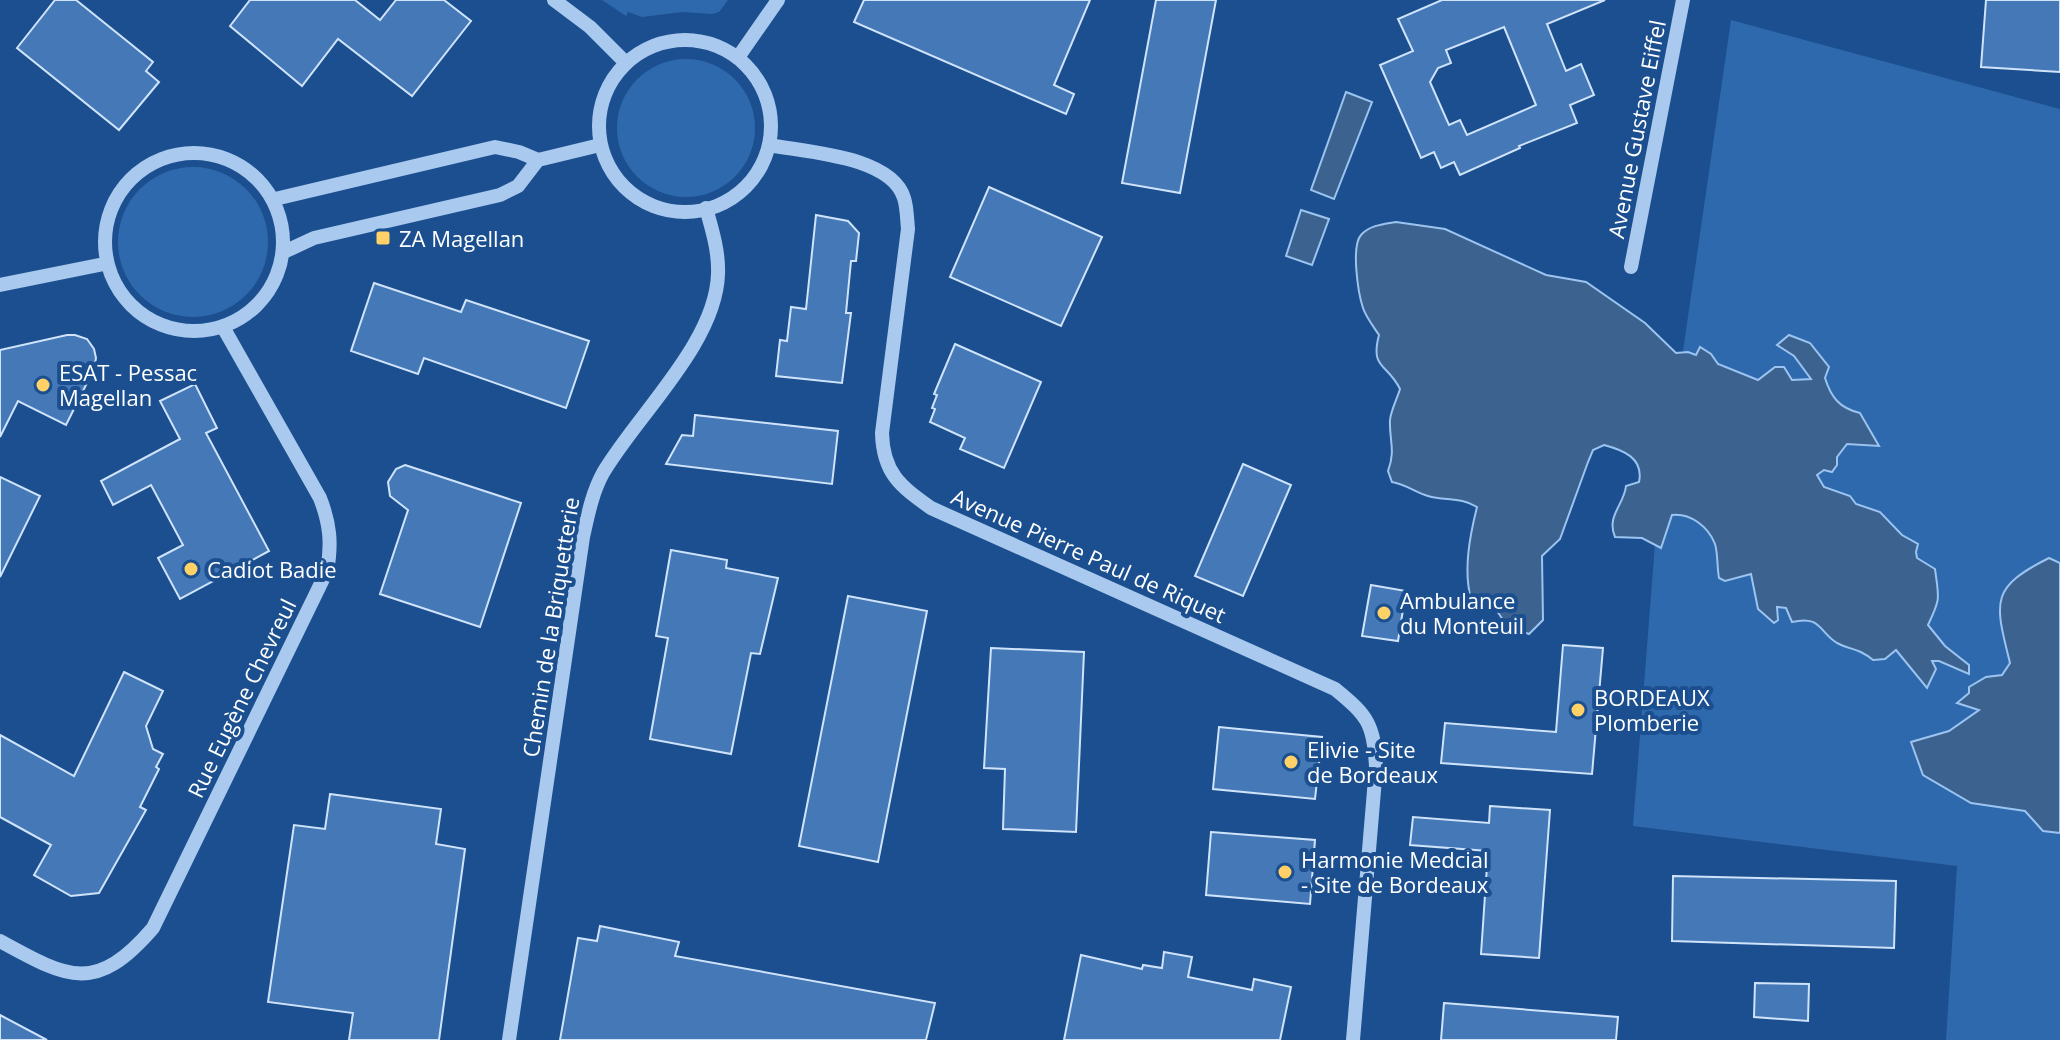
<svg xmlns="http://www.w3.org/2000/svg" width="2060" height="1040" font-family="'Open Sans',sans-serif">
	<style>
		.green { fill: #2e69ad }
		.water { fill: #3c6290; stroke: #9cc4f0; stroke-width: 2 }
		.building { fill: #4478b7; stroke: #cfe3fa; stroke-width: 2; fill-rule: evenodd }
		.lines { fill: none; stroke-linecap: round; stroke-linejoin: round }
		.minor { stroke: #a9c9ee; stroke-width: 14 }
		.poi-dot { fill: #ffd166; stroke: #1b4f8f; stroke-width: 3 }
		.labels { text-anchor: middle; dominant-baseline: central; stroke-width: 8; stroke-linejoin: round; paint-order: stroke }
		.street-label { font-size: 22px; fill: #fff; stroke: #1b4f8f }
		.poi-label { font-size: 22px; fill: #fff; stroke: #1b4f8f; text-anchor: start }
	</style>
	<rect width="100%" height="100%" fill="#1b4f8f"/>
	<g class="green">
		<path d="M602 0H728L719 12 712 14 682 12 642 17 628 12 626 16Z"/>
		<path d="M1731 20 2060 109V1040H1946L1957 866 1633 826 1655 544Z"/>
		<circle cx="686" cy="128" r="69"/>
		<circle cx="193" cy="242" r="75"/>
	</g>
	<g class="water">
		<path d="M1346 92 1372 102 1334 199 1311 190Z"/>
		<path d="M1301 210 1329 219 1312 265 1286 256Z"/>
		<path d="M1396 222 1445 229 1546 275 1586 282 1645 323 1676 353 1688 352 1696 355 1700 347 1711 354 1718 364 1758 380 1775 367H1784L1792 380 1811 379 1794 356 1777 345 1789 335 1810 343 1829 367 1825 378C1831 397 1839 408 1860 413L1879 446 1847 444 1837 457V465L1832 472 1824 470 1817 475 1824 487 1850 496 1856 504 1880 512 1902 535 1918 544 1916 552 1917 558 1935 569C1939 599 1941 598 1928 625L1945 646 1969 665V674L1939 661H1932L1936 669 1927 688 1896 650 1885 659 1873 660C1859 648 1850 650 1837 643 1819 632 1821 615 1792 622L1786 608 1777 607 1778 620 1774 623 1758 609 1751 574 1725 581 1719 578C1717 567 1718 554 1715 544 1708 526 1690 513 1672 515L1661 548 1642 538 1615 537C1606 516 1624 505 1626 486L1639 482C1644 458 1623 450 1604 445L1593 450 1588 462 1560 539 1542 556 1543 620 1529 634 1507 626 1497 611 1487 609 1471 599C1463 570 1470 535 1477 507 1461 497 1445 501 1428 496 1415 492 1405 484 1392 482L1388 471C1396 450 1389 440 1390 420 1391 410 1397 399 1400 389 1387 363 1370 369 1379 335 1373 326 1366 317 1363 308 1358 293 1351 246 1361 235 1370 225 1384 224 1396 222Z"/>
		<path d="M2049 558 2060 563V833L2043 831 2025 811 1971 803 1923 775 1911 742 1949 731 1979 710 1957 703 1969 693V687L1986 677 2002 675 2010 663C1995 602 1989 588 2049 558Z"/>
	</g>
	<g class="building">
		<path d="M55 0H76L153 62 146 71 159 82 119 130 17 48Z"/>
		<path d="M250 0H355L380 20 396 0H444L471 21 412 96 338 39 302 86 230 26Z"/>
		<path d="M864 0H1090L1054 85 1074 94 1066 114 854 22Z"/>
		<path d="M1156 0H1216L1180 193 1122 183Z"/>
		<path d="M1442 0H1605L1547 24 1566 71 1581 64 1594 95 1570 105 1577 123 1519 146 1520 148 1460 175 1454 162 1441 168 1434 152 1421 158 1380 65 1413 51 1398 19ZM1504 27 1536 105 1467 135 1460 120 1449 125 1430 82 1438 68 1451 63 1446 50Z"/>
		<path d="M1986 0H2060V72L1981 67Z"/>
		<path d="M989 187 1102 237 1061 326 950 277Z"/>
		<path d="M816 215 848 221 859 233 856 261H851L846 313H851L842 383 776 376 780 340 787 341 791 307 806 309Z"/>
		<path d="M374 283 461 312 466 300 589 341 566 408 424 358 418 374 351 351Z"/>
		<path d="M67 335H75L87 339 94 349 96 358 94 369 66 425 18 401 0 437V350Z"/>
		<path d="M955 344 1041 382 1004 468 960 449 965 438 930 422 935 409 932 408 937 395 934 394Z"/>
		<path d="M195 384 217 428 206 433 269 551 180 599 158 558 183 545 151 485 113 505 101 481 180 439 160 401Z"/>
		<path d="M695 415 838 431 832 484 666 464 682 435 693 436Z"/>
		<path d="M1243 464 1291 485 1243 596 1195 576Z"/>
		<path d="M405 465 521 503 480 627 380 594 408 510 390 496 388 482 396 469Z"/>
		<path d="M0 477 40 496 0 577Z"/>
		<path d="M671 550 727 560 726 568 778 578 760 654 751 653 731 754 650 739 668 638 656 636Z"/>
		<path d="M1371 585 1406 591 1398 641 1362 636Z"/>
		<path d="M848 596 927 611 878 862 799 846Z"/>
		<path d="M1563 645 1603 648 1592 774 1441 763 1445 723 1556 732Z"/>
		<path d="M991 648 1084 652 1076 832 1003 829 1005 769 984 768Z"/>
		<path d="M124 672 163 691 146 726 153 749 163 754 156 767 159 769 140 807 146 810 99 893 71 896 34 875 51 845 0 817V735L74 776Z"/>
		<path d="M1219 727 1322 737 1315 799 1213 789Z"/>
		<path d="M330 794 441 809 436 844 465 849 439 1040H349L353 1013 268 1002 294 825 325 829Z"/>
		<path d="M1490 806 1550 810 1539 958 1481 954 1488 851 1410 845 1413 817 1489 823Z"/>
		<path d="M1211 832 1315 840 1310 904 1206 895Z"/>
		<path d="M1673 876 1896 881 1894 948 1672 941Z"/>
		<path d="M600 926 679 942 675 956 935 1003 926 1040H560L578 938 597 941Z"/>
		<path d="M1164 952 1192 957 1188 977 1252 990 1254 979 1291 987 1280 1040H1064L1081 955 1142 969 1143 965 1162 968Z"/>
		<path d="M1755 983 1809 984 1808 1021 1754 1017Z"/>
		<path d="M1444 1003 1618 1017 1616 1040H1441Z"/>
		<path d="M0 1015 47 1040H0Z"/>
	</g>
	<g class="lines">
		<g class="minor">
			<path d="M554 0 590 27 625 62"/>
			<circle cx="685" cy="126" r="86"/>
			<path d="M739 56 778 0"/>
			<path d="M769 145C806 152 891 156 904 198 907 207 907 219 908 229L882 433C883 473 900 486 931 508L1335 689C1368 716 1374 724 1376 767L1353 1040"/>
			<circle cx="194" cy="242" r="89"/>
			<path d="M275 199 495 147 519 152 538 160"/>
			<path d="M286 251 314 238 500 195 518 186 538 160 600 145"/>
			<path d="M1631 267 1683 0"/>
			<path d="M0 285 104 264"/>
			<path d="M0 941C69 979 96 994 153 928L327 571C332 543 330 524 320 498L223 327"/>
			<path d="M509 1040 583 537C588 515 592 493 603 473 637 415 716 343 718 274 719 252 712 229 706 208"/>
		</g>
	</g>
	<g class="poi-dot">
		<rect x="375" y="230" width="16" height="16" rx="4"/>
		<circle cx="43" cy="385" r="8"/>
		<circle cx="191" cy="569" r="8"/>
		<circle cx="1384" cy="613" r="8"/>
		<circle cx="1578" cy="710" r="8"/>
		<circle cx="1291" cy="762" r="8"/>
		<circle cx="1285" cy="872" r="8"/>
	</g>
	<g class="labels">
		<g class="street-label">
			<text transform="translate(1636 129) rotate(-79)">Avenue Gustave Eiffel</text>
			<text transform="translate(1089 555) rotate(24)">Avenue Pierre Paul de Riquet</text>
			<text transform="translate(550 627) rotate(-81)">Chemin de la Briquetterie</text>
			<text transform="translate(241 698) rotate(-64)">Rue Eugène Chevreul</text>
		</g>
		<g class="poi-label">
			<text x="399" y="238">ZA Magellan</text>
			<text x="59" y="372">ESAT - Pessac<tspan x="59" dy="25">Magellan</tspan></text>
			<text x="207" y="569">Cadiot Badie</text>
			<text x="1400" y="600">Ambulance<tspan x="1400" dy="25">du Monteuil</tspan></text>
			<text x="1594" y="697">BORDEAUX<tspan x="1594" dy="25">Plomberie</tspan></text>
			<text x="1307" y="749">Elivie - Site<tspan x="1307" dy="25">de Bordeaux</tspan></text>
			<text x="1301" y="859">Harmonie Medcial<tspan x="1301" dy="25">- Site de Bordeaux</tspan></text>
		</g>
	</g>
</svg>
